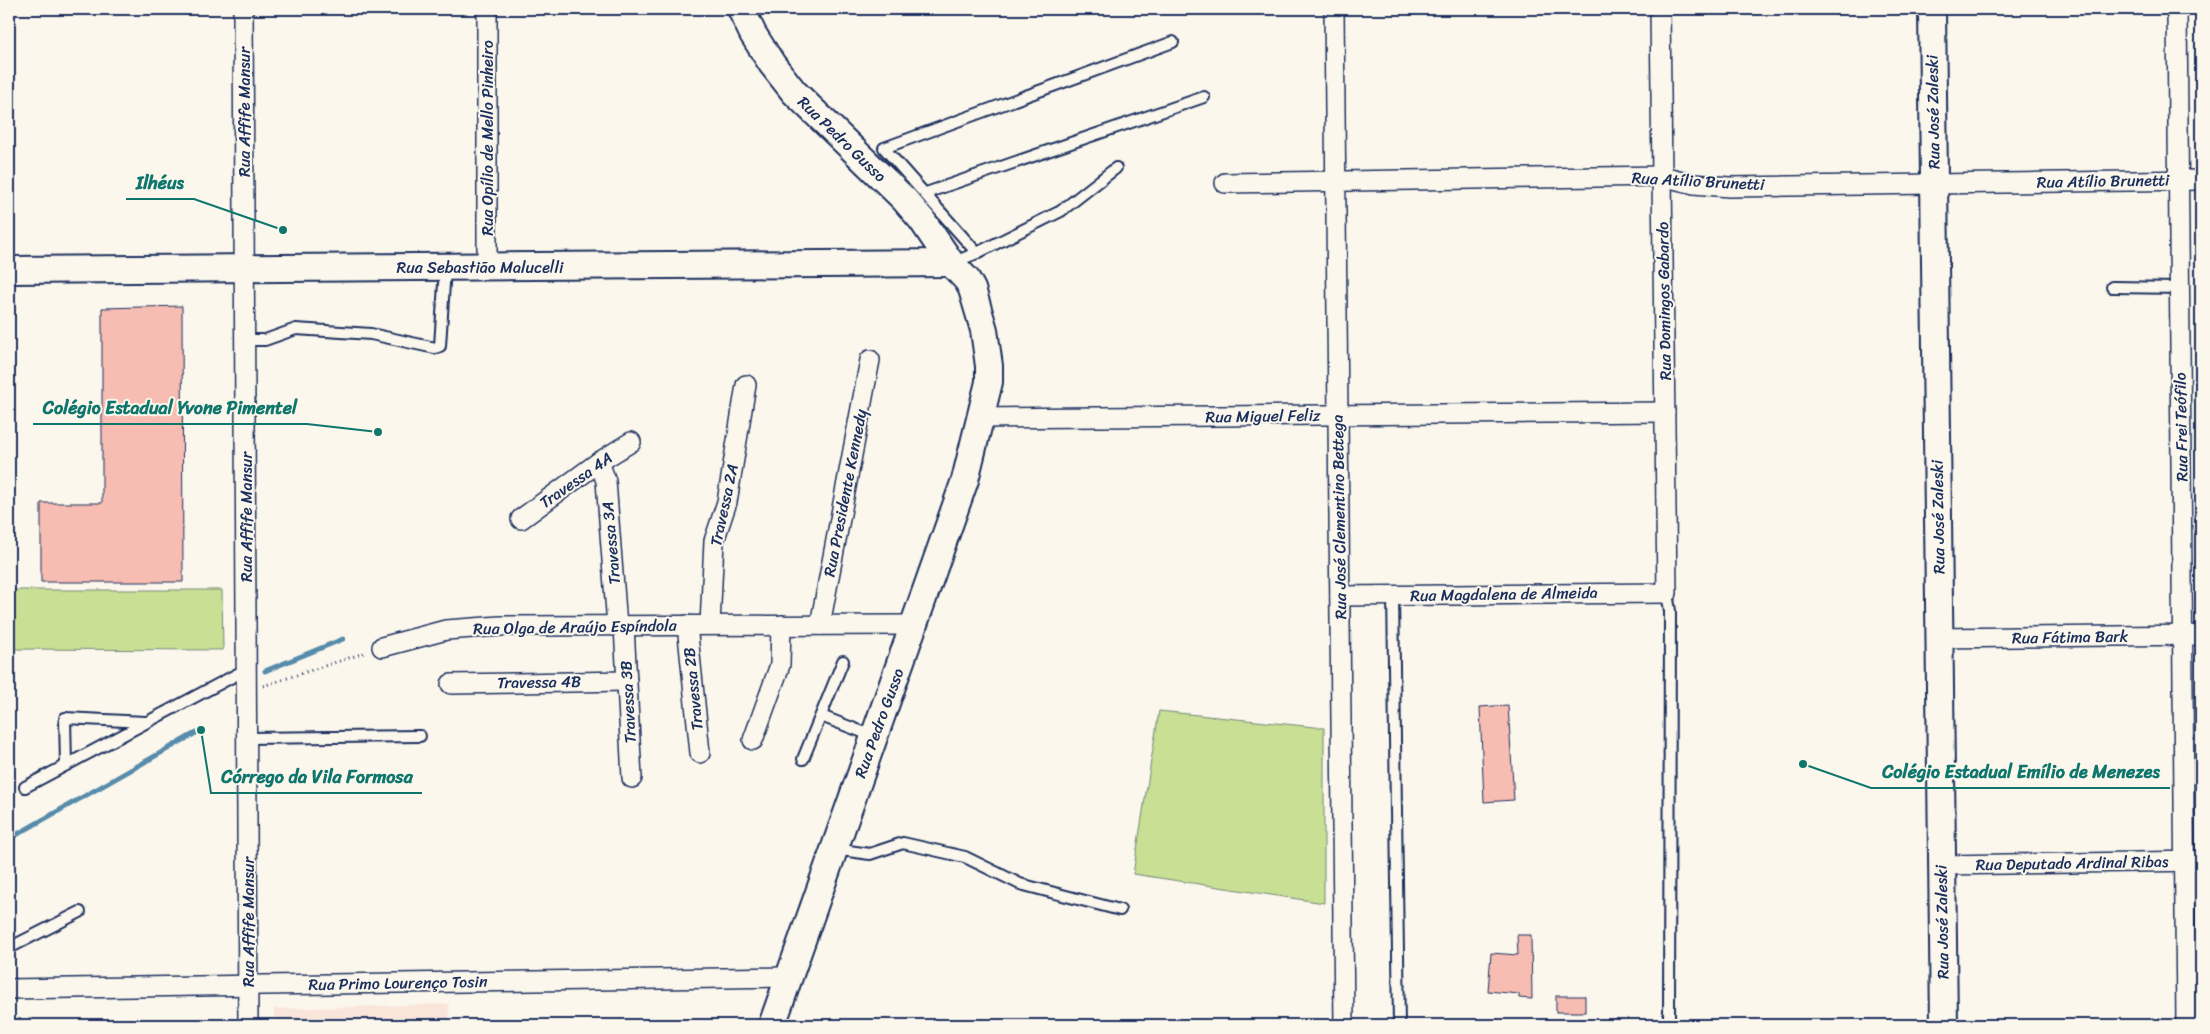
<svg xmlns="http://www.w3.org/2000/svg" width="2210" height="1034" font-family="Sriracha,sans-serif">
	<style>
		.built { fill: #fae5db }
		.green { fill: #c8df94; stroke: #728779 }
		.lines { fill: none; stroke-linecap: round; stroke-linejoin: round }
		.stream { stroke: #578bab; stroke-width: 5 }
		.building { fill: #f7bcb2; stroke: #1b2f5e }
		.lane-casing { stroke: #1b2f5e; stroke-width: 14 }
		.street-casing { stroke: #1b2f5e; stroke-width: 22 }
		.secondary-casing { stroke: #1b2f5e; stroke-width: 30 }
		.path { stroke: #1b2f5e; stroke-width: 3; stroke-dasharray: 1 4; stroke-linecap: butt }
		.lane { stroke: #fbf7ec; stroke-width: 10 }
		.street { stroke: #fbf7ec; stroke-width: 19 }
		.secondary { stroke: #fbf7ec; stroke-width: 26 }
		.labels { text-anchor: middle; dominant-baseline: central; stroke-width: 4; stroke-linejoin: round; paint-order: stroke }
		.street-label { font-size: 16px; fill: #1b2f5e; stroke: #fbf7ec }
		.leader { fill: none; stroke: #0f766e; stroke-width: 2 }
		.callout-dot { fill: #0f766e; stroke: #fbf7ec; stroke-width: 2 }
		.callout-label { font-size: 18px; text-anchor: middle; font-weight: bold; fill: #0f766e; stroke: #fbf7ec; stroke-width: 4; stroke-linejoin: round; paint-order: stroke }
	</style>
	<rect width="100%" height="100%" fill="#fbf7ec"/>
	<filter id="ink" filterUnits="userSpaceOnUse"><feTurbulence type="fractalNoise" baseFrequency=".02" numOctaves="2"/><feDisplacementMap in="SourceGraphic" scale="10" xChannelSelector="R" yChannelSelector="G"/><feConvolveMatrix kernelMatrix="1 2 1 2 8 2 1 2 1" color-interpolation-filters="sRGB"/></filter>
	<g filter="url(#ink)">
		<path class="built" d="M449 1004V1025H274V1009Z"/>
		<g class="green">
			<path d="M9 590H222L223 650 9 649Z"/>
			<path d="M1159 711 1324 728V903L1133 874Z"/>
		</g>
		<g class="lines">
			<g class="stream">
				<path d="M265 671 343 639"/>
				<path d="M9 839 201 730"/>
			</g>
		</g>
		<g class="building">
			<path d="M182 306 183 582H41V503H102V308Z"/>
			<path d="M1508 705 1514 800 1484 802 1480 707Z"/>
			<path d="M1517 935H1531L1532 999 1519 998V994L1488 991 1491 953 1518 955Z"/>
			<rect x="1556" y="996" width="29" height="16"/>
		</g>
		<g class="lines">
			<g class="lane-casing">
				<g id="lane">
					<path d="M926 193 1204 97"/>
					<path d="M977 253 884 148 1173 42"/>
					<path d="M952 263 977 253 1061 211 1116 168"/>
					<path d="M2112 287 2179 288"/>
					<path d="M245 340H265L296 329 371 334 435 348 440 346 445 268"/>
					<path d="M1667 593 1670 611 1669 1025"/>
					<path d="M1393 595 1399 1025"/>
					<path d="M821 716 873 736"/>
					<path d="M247 738 420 736"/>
					<path d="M803 759 843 661"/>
					<path d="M66 765 65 718 145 722"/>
					<path d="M25 787 247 669"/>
					<path d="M834 849 870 854 903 843 965 857 1020 884 1120 910"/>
					<path d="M9 948 80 912"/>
				</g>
			</g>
			<g class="street-casing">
				<g id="street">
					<path d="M243 9 248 1025"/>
					<path d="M487 9V266"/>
					<path d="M1334 9 1344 1025"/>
					<path d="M2177 9 2186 1025"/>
					<path d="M1225 183 1662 176 1694 184 1729 187 2201 180"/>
					<path d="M980 418 1665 412"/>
					<path d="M599 462 606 481 617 626"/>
					<path d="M521 519 599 462 631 442"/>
					<path d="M1340 596 1667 593 1660 9"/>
					<path d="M687 625 700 753"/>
					<path d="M710 625 714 541 727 502 746 385"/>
					<path d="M820 625 870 360"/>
					<path d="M624 626 632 778"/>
					<path d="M1939 638 2201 635"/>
					<path d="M382 647 446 630 500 626 913 625"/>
					<path d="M451 684 627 681"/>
					<path d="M753 740 780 665 781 625"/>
					<path d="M1942 865 2201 861"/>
					<path d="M9 989 787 977"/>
				</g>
			</g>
			<g class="secondary-casing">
				<g id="secondary">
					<path d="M741 9 753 34 772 64 794 92 904 199 922 220 951 263 967 280 972 289 984 330 989 366V382L965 480 772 1025"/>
					<path d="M1932 9 1944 1025"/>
					<path d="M9 270 951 263"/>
				</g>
			</g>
			<path class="path" d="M263 686 367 652"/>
			<use href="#lane" class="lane"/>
			<use href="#street" class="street"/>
			<use href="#secondary" class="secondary"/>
		</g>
	</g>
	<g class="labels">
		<g class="street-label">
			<text transform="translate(244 112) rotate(-90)">Rua Affife Mansur</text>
			<text transform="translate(1933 112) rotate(-91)">Rua José Zaleski</text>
			<text transform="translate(487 138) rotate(-90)">Rua Opílio de Mello Pinheiro</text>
			<text transform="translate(842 139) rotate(44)">Rua Pedro Gusso</text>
			<text transform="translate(1698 181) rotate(3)">Rua Atílio Brunetti</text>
			<text transform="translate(2103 181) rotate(-1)">Rua Atílio Brunetti</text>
			<text x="480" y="267">Rua Sebastião Malucelli</text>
			<text transform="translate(1664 301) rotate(-91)">Rua Domingos Gabardo</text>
			<text transform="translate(1263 416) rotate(-1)">Rua Miguel Feliz</text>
			<text transform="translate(2181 427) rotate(-91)">Rua Frei Teófilo</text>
			<text transform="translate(576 480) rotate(-35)">Travessa 4A</text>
			<text transform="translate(845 493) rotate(-79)">Rua Presidente Kennedy</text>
			<text transform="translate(724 505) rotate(-78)">Travessa 2A</text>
			<text transform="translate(246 517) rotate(-90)">Rua Affife Mansur</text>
			<text transform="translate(1339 517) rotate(-91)">Rua José Clementino Bettega</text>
			<text transform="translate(1938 517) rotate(-91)">Rua José Zaleski</text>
			<text transform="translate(611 543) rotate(-95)">Travessa 3A</text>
			<text transform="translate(1504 594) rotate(-1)">Rua Magdalena de Almeida</text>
			<text transform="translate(575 627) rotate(-1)">Rua Olga de Araújo Espíndola</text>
			<text transform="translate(2070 637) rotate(-1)">Rua Fátima Bark</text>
			<text transform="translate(539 682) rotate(-1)">Travessa 4B</text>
			<text transform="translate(693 689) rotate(-96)">Travessa 2B</text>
			<text transform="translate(628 702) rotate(-93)">Travessa 3B</text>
			<text transform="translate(879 723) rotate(-70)">Rua Pedro Gusso</text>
			<text transform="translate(2072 863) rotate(-1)">Rua Deputado Ardinal Ribas</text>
			<text transform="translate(248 922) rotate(-90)">Rua Affife Mansur</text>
			<text transform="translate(1942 922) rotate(-91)">Rua José Zaleski</text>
			<text transform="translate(398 983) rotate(-1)">Rua Primo Lourenço Tosin</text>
		</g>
	</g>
	<path class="leader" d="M283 230L194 199H126M378 432L307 424H33M1803 764L1871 788H2170M201 730L211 793H422"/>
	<g class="callout-dot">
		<circle cx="283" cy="230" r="5"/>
		<circle cx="378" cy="432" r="5"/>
		<circle cx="1803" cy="764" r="5"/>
		<circle cx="201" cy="730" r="5"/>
	</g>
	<g class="callout-label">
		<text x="160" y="189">Ilhéus</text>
		<text x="170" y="414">Colégio Estadual Yvone Pimentel</text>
		<text x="2021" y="778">Colégio Estadual Emílio de Menezes</text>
		<text x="317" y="783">Córrego da Vila Formosa</text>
	</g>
	<rect width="2210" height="1034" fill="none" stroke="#fbf7ec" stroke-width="30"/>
	<rect x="15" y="15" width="2180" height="1004" fill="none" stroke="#1b2f5e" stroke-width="2" filter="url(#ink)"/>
</svg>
